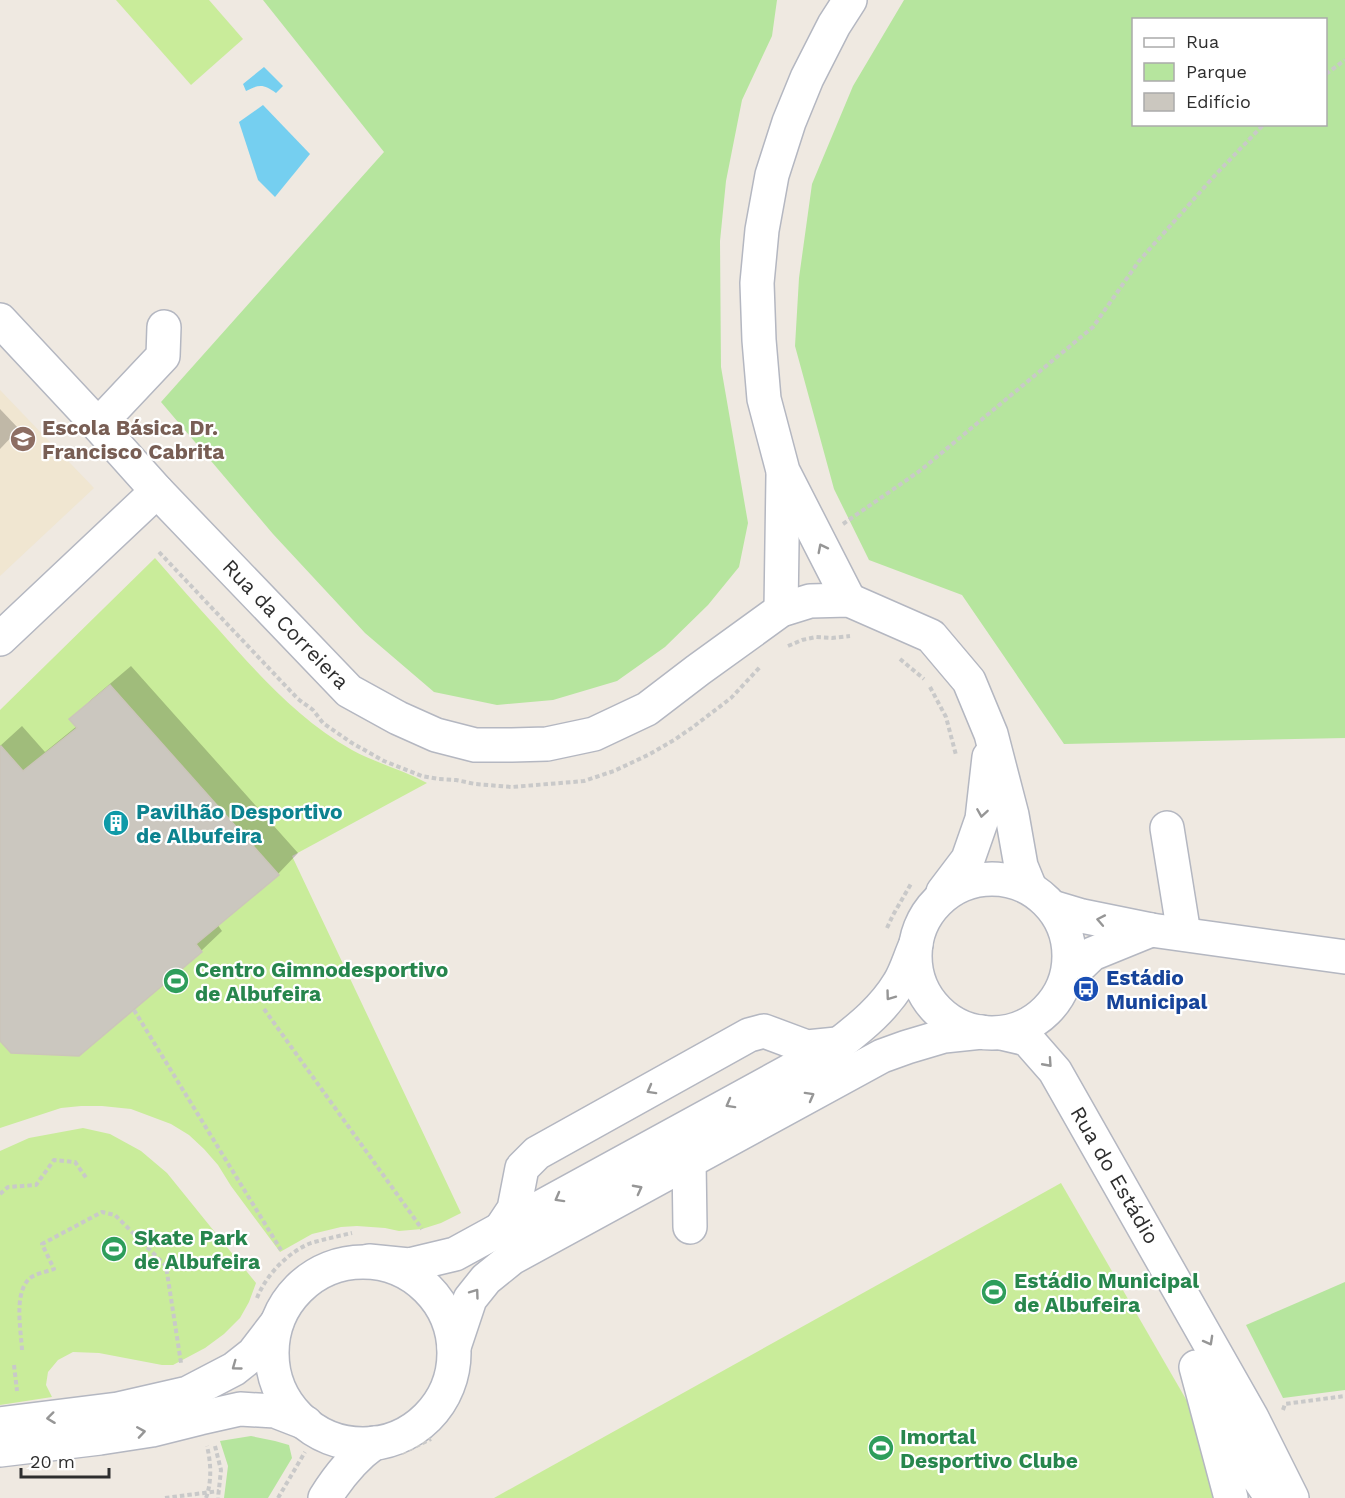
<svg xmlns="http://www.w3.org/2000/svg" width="1345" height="1498" font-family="'Work Sans',sans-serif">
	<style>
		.education { fill: #f0e6d1 }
		.green { fill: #b6e59e; fill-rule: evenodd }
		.pitch { fill: #c9ec9a }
		.water { fill: #75cff0 }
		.shadow { fill: #0003 }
		.building { fill: #cbc7bf; stroke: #cbc5ba; stroke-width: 1.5 }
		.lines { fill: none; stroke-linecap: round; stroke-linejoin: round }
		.minor-casing { stroke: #b4b7c1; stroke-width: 36 }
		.path { stroke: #c9c9c9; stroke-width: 4; stroke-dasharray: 4.5 3; stroke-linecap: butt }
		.minor { stroke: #fff; stroke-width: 33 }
		.oneway { stroke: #969696 }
		.labels { text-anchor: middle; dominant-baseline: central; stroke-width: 4.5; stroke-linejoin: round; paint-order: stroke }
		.education-label { font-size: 21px; font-weight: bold; fill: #785e54; stroke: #fff; text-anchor: start }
		.street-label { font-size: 21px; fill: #2e2e2e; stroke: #fff }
		.culture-label { font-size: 21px; font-weight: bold; fill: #0d838f; stroke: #fff; text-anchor: start }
		.leisure-label { font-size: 21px; font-weight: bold; fill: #27864d; stroke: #fff; text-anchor: start }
		.transit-label { font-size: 21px; font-weight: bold; fill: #164399; stroke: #fff; text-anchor: start }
	</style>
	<rect width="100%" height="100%" fill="#efe9e1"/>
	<path class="education" d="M0 390 94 488 0 576Z"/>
	<g class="green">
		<path d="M263 0H777L772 36 742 100 726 181 720 241 721 367 748 523 739 567 708 605 665 647 617 681 553 700 497 705 434 692 365 633 273 534 161 402 384 152Z"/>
		<path d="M904 0H1345V738L1064 744 962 595 869 560 834 489 795 346 799 278 812 184 853 86ZM1134 20H1326V124H1134Z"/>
		<path d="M1345 1282V1390L1283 1398 1246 1325Z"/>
		<path d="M251 1436 275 1441 289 1445 292 1458 268 1498H224L228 1466 220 1441Z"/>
	</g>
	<g class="pitch">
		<path d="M116 0H209L243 39 191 85Z"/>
		<path d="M155 558C176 582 197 606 219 630 258 674 299 720 352 750 376 763 403 770 427 783L292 856 461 1213 441 1223 422 1229 399 1231 385 1228 357 1226 341 1227 312 1234 280 1252 231 1186 218 1165 204 1149 189 1135 171 1124 131 1109 102 1106H81L61 1108 0 1128V710Z"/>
		<path d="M83 1128 110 1134 141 1151 167 1173 256 1283 249 1302 240 1318 224 1334 205 1348 173 1365H162L99 1353 73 1352 58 1360 48 1372 46 1385 52 1397 0 1405V1151L29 1138Z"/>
		<path d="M1061 1183 1187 1401 1209 1449 1225 1498H494Z"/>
	</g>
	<g class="water">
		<path d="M264 67 283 86 276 93C264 84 259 84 246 91L243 84Z"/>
		<path d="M263 105 310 154 275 197 258 180 239 122Z"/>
	</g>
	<g class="shadow">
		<path d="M0 409 19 429 0 449Z"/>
		<path d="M131 666 298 853 278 874 217 924 222 931 201 951 0 1038V746L22 726 45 752 77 726 71 719 92 699Z"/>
	</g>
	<path class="building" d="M110 685 279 875 196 944 202 952 79 1056 11 1053 0 1041V747L1 746 23 771 77 728 69 719Z"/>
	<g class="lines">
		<g class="minor-casing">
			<g id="minor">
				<path d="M0 320 98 425 157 491 349 691 398 718 436 735 475 745H512L547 744 594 734 647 709 698 670 781 610 810 601 849 600 931 636 969 681 991 734 1012 815 1021 866 1030 888"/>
				<path d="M98 425 163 356 164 327"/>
				<path d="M849 600 783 471 764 399 759 340 757 283 762 230 772 175 789 122 807 78 834 25 850 0"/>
				<path d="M781 610 783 476"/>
				<path d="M0 639 157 491"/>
				<path d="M1167 828 1184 934"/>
				<circle cx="992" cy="956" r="77"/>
				<path d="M943 892 968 859 982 819 989 757"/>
				<path d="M1052 907 1082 916 1151 930 1345 957"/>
				<path d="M1067 978 1092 954 1151 930"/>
				<path d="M1001 1033 1027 1039 1055 1071 1252 1418 1292 1498"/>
				<path d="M689 1161 690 1227"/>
				<path d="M500 1230 514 1209 522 1168 537 1153 749 1035 764 1031 807 1047 837 1044"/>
				<path d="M369 1261 409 1265 455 1254 839 1044C862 1026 884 1008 899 983 906 972 910 957 916 944"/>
				<circle cx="363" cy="1353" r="91"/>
				<path d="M454 1347 470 1299 486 1279 512 1258 882 1056 907 1047 944 1036 982 1032"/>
				<path d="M0 1424 118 1409 188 1393 234 1369 253 1354 276 1324"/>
				<path d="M0 1450 100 1438 152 1430 200 1418 240 1409 275 1411 306 1423"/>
				<path d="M325 1498C338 1477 353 1458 374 1443"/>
				<path d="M1231 1498 1196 1367 1238 1448 1272 1498"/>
			</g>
		</g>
		<g class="path">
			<path d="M1326 74 1345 60"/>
			<path d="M843 524 921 470 1093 327 1139 261 1217 173 1264 124"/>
			<path d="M159 552 298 699 313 710 323 723 352 743 384 761 422 776 439 779 456 780 475 784 512 787 584 781 614 771 650 754 674 740 693 727 731 698 760 667"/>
			<path d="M788 646 802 640 816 637 832 638 850 636"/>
			<path d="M900 659 924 679"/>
			<path d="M930 687 946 717 956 755"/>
			<path d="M887 928 893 915 912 882"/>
			<path d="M264 1009 422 1229"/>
			<path d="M134 1010 281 1250"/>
			<path d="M0 1194 8 1187 36 1185 54 1160 75 1162 87 1179"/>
			<path d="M257 1298C266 1275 288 1252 311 1243 325 1239 339 1236 352 1233"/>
			<path d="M22 1350C21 1330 14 1296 28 1280 33 1274 46 1272 54 1269L42 1244 102 1212 115 1215 166 1266 181 1363"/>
			<path d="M14 1365 17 1391"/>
			<path d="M1283 1410 1285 1404 1345 1396"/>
			<path d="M215 1446 221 1470 218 1498"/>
			<path d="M402 1453 431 1439"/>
			<path d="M165 1498 219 1491"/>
			<path d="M206 1498C212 1481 211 1463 207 1446"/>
			<path d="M278 1498 305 1452"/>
		</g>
		<use href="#minor" class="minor"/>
	</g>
	<defs><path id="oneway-chevron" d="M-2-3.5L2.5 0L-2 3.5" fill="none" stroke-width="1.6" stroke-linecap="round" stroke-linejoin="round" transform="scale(1.5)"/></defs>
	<g class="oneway">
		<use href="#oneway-chevron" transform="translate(822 548) rotate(-117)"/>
		<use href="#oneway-chevron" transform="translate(982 813) rotate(99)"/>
		<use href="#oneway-chevron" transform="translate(1101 920) rotate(-169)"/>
		<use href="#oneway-chevron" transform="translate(890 996) rotate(126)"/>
		<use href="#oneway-chevron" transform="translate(1048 1063) rotate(48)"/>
		<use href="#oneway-chevron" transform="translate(651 1090) rotate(151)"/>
		<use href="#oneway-chevron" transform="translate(810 1096) rotate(-29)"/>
		<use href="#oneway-chevron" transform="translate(730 1104) rotate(151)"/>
		<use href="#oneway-chevron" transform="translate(638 1189) rotate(-28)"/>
		<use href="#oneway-chevron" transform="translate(559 1198) rotate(151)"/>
		<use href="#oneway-chevron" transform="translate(475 1293) rotate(-54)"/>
		<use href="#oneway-chevron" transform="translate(1209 1341) rotate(61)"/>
		<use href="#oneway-chevron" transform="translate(236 1366) rotate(144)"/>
		<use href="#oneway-chevron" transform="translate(51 1418) rotate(173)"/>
		<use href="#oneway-chevron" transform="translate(141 1432) rotate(-9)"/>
	</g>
	<defs>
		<g id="school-disc" transform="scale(1.35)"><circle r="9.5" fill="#8d6e63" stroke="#fff"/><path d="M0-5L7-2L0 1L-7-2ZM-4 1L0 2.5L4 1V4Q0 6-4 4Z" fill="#fff"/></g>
		<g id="building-disc" transform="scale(1.35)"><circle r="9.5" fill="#0f9aa8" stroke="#fff"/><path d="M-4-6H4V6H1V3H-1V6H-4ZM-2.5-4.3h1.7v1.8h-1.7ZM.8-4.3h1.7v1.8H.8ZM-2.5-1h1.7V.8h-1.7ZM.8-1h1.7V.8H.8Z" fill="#fff"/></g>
		<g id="stadium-disc" transform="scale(1.35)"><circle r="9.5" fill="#2e9e5b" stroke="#fff"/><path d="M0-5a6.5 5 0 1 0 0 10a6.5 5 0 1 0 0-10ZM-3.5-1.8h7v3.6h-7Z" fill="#fff"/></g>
		<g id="bus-disc" transform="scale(1.35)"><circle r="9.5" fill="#1a4fb4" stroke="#fff"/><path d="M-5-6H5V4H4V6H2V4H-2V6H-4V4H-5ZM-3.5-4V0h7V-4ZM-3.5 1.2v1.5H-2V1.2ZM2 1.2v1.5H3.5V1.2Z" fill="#fff"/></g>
	</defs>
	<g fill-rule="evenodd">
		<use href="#school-disc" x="23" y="439"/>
		<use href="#building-disc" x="116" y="823"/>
		<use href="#stadium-disc" x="176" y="981"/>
		<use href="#bus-disc" x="1086" y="989"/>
		<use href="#stadium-disc" x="114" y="1249"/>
		<use href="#stadium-disc" x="994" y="1292"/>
		<use href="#stadium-disc" x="881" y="1448"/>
	</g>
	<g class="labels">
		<g class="education-label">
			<text x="42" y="427">Escola Básica Dr.<tspan x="42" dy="24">Francisco Cabrita</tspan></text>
		</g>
		<g class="street-label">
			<text transform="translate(286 624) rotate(46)">Rua da Correiera</text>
			<text transform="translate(1115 1175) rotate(60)">Rua do Estádio</text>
		</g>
		<g class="culture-label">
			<text x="136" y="811">Pavilhão Desportivo<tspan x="136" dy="24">de Albufeira</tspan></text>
		</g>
		<g class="leisure-label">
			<text x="195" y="969">Centro Gimnodesportivo<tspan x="195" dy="24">de Albufeira</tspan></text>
			<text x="134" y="1237">Skate Park<tspan x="134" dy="24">de Albufeira</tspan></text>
			<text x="1014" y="1280">Estádio Municipal<tspan x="1014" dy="24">de Albufeira</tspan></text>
			<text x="900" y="1436">Imortal<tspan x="900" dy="24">Desportivo Clube</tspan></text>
		</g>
		<g class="transit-label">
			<text x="1106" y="977">Estádio<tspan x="1106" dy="24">Municipal</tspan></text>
		</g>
	</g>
	<rect x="1132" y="18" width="195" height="108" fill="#ffffff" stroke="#ababab" stroke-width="1.5"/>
	<rect x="1144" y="38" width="30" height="9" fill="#ffffff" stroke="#ababab" stroke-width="1.5"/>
	<text x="1186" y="48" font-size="18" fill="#2e2e2e">Rua</text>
	<rect x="1144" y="63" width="30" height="18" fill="#b6e59e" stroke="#ababab" stroke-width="1.5"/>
	<text x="1186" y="78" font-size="18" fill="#2e2e2e">Parque</text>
	<rect x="1144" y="93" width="30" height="18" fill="#cbc7bf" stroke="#ababab" stroke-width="1.5"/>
	<text x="1186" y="108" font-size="18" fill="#2e2e2e">Edifício</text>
	<path d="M21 1468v9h88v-9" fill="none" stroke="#2e2e2e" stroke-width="3"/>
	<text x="30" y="1468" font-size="18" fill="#2e2e2e" stroke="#ffffff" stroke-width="4.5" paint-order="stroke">20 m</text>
</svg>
